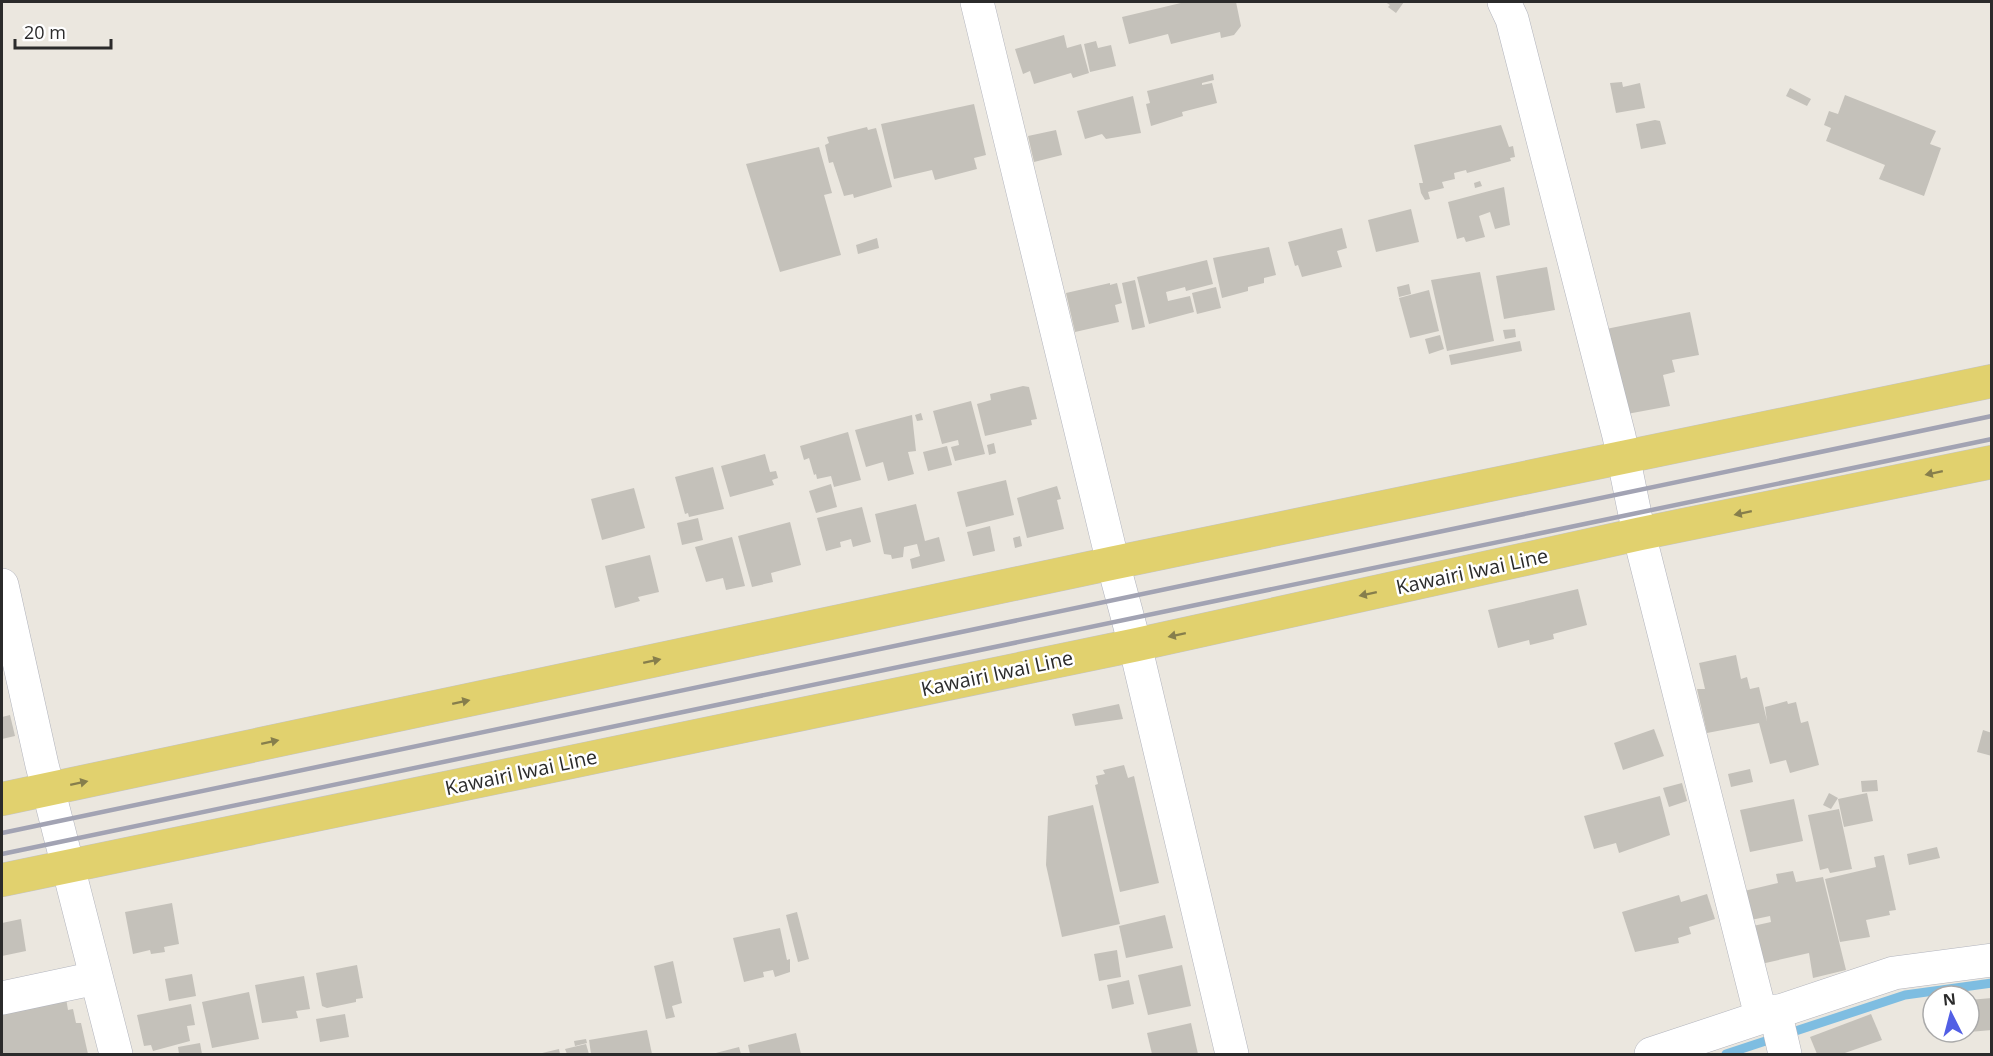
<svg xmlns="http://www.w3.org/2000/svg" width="1993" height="1056" font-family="'Open Sans',sans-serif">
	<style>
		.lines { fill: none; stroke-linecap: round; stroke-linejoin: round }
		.stream { stroke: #7ebde1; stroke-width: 9 }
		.building { fill: #c4c1ba }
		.minor-casing { stroke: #b2b4bd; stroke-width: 34 }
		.major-casing { stroke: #c4c4c4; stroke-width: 34 }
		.minor { stroke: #fff; stroke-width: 33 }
		.major { stroke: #e1d16e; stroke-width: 33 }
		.rail { stroke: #a2a3b3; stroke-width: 4.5 }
		.oneway { fill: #867e4c }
		.labels { text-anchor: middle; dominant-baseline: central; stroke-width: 5; stroke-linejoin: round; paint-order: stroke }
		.street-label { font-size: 20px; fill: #2b2b2b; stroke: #fff }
	</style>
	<rect width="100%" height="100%" fill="#ebe7df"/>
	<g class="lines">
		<path class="stream" d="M1726 1054 1905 995 1992 983"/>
	</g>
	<g class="building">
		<path d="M1185 2H1236L1241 26 1234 35 1221 38 1220 32 1171 44 1168 34 1129 44 1122 17Z"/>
		<path d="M1385 2H1404L1396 13 1388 7 1390 5Z"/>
		<path d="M1064 35 1067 48 1081 44 1089 73 1073 78 1071 73 1034 84 1030 71 1023 74 1015 49Z"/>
		<path d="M1096 41 1098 48 1111 45 1116 66 1090 72 1084 44Z"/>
		<path d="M1213 74 1214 80 1202 83V85L1212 83 1217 103 1182 112 1183 116 1151 126 1146 104 1150 103 1147 91Z"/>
		<path d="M1622 82 1623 87 1640 83 1645 108 1616 113 1610 83Z"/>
		<path d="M1790 88 1811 99 1807 106 1786 96Z"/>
		<path d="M1845 95 1936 131 1930 144 1941 148 1924 196 1879 179 1885 165 1826 141 1831 128 1824 125 1829 111 1838 114Z"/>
		<path d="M1133 96 1141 133 1106 139 1102 134 1085 139 1077 111Z"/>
		<path d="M974 104 986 155 974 158 977 169 935 180 932 170 894 179 881 124Z"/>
		<path d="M1655 120 1660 121 1666 144 1641 149 1636 124Z"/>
		<path d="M1501 125 1509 147 1513 146 1515 157 1510 158 1511 161 1467 173 1466 170 1454 173 1455 179 1442 182 1444 188 1428 192 1430 199 1425 200 1421 193 1419 183H1423L1414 145Z"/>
		<path d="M867 127 868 130 876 128 892 187 854 198 853 194 844 196 833 162 829 163 825 145 829 143 827 137Z"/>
		<path d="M1056 130 1062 155 1034 162 1028 136Z"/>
		<path d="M819 147 832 193 824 195 841 255 780 272 746 164Z"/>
		<path d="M1480 181 1482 186 1475 188 1474 183Z"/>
		<path d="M1504 187 1510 225 1495 229 1490 212 1479 216 1485 237 1466 242 1464 237 1457 239 1448 202Z"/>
		<path d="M1411 209 1419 242 1376 252 1368 220Z"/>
		<path d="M1342 228 1347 248 1337 251 1342 267 1302 277 1298 265 1295 266 1288 242Z"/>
		<path d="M877 238 879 248 858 254 856 245Z"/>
		<path d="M1269 247 1276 275 1264 278V283L1248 287V291L1222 298 1213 258Z"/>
		<path d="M1207 260 1213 284 1186 291 1185 287 1166 292 1168 301 1190 296 1194 312 1149 324 1137 277Z"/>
		<path d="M1547 267 1555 310 1504 319 1496 276Z"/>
		<path d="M1480 272 1494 341 1447 351 1431 280Z"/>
		<path d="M1135 280 1145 327 1132 330 1122 283Z"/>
		<path d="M1110 283V285L1117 283 1122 303 1115 305 1119 322 1075 332 1066 293Z"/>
		<path d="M1409 284 1411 294 1399 297 1397 287Z"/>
		<path d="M1216 287 1221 308 1197 314 1192 293Z"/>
		<path d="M1429 290 1439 331 1410 338 1399 298Z"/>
		<path d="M1690 312 1699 355 1672 360 1675 372 1663 375 1670 406 1627 414 1606 329Z"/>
		<path d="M1515 329 1516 337 1505 339 1503 330Z"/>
		<path d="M1440 335 1444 349 1429 354 1425 339Z"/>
		<path d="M1520 341 1522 351 1451 365 1449 355Z"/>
		<path d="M1023 386 1029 387 1037 419 1031 420 1032 425 985 436 977 404 991 400 990 394Z"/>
		<path d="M971 401 985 454 955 461 951 447 959 445 958 440 942 444 933 411Z"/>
		<path d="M921 413 923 420 917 421 915 415Z"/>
		<path d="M912 415 916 451 908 452 914 474 888 481 883 462 866 467 855 430Z"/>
		<path d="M848 432 861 480 834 487 831 476 817 479 816 474 814 475 809 458 804 460 800 446Z"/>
		<path d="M994 443 996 453 989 455 987 445Z"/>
		<path d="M947 446 952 465 928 471 923 452Z"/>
		<path d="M765 454 770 472 776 471 778 478 772 480 774 485 730 497 721 466Z"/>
		<path d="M713 467 724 509 689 517 688 513 685 514 675 477Z"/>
		<path d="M1006 480 1014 515 966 527 957 492Z"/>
		<path d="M831 484 837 507 816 513 809 491Z"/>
		<path d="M1057 486 1061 499 1057 500 1064 529 1027 538 1017 498Z"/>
		<path d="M634 488 645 528 602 540 591 499Z"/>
		<path d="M916 504 925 541 939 537 945 561 912 569 910 559 920 556 917 544 904 547 903 557 892 559 891 555 884 554 875 514Z"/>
		<path d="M862 507 871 542 853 547 851 539 840 542 841 547 826 551 817 518Z"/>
		<path d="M698 518 703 540 682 545 677 523Z"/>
		<path d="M790 522 801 565 771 573 773 582 752 587 738 536Z"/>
		<path d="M990 526 995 551 973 556 967 532Z"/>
		<path d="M1020 536 1022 546 1015 548 1013 538Z"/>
		<path d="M732 537 745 586 726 590 723 578 706 582 695 547Z"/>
		<path d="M650 555 659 592 638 597 640 601 615 608 605 566Z"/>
		<path d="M1578 589 1587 625 1553 634 1554 639 1530 645 1529 640 1498 648 1488 610Z"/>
		<path d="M1736 655 1741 679 1747 677 1750 689 1759 687 1767 721 1765 707 1787 701 1788 704 1796 702 1801 723 1808 721 1819 765 1790 773 1786 760 1770 764 1759 723 1707 733 1697 689H1705L1699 663Z"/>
		<path d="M1119 704 1123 719 1075 726 1072 714Z"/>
		<path d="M10 715 15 736 2 739V717Z"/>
		<path d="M1654 729 1664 756 1623 770 1614 743Z"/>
		<path d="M1983 730 1992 733V756L1977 752Z"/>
		<path d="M1124 765 1128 778 1134 776 1159 883 1120 892 1095 785 1098 784 1096 776 1105 774 1103 770Z"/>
		<path d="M1750 769 1753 782 1731 787 1728 774Z"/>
		<path d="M1877 780 1878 791 1862 792 1861 781Z"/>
		<path d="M1682 783 1687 801 1669 807 1663 788Z"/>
		<path d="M1829 793 1838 798 1831 809 1823 805Z"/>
		<path d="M1867 793 1873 821 1844 827 1838 799Z"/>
		<path d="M1660 796 1670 835 1619 853 1616 843 1594 849 1584 816Z"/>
		<path d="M1794 799 1803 841 1750 852 1740 810Z"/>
		<path d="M1093 805 1120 924 1062 937 1046 865 1048 816Z"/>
		<path d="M1839 809 1852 869 1830 873 1828 868 1820 870 1808 815Z"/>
		<path d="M1937 847 1940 858 1909 865 1907 854Z"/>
		<path d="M1884 855 1896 910 1889 911 1890 915 1866 920 1870 937 1840 942 1825 879 1876 867 1874 857Z"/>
		<path d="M1793 871 1796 882 1823 877 1846 970 1813 978 1809 953 1761 964 1753 926 1771 922 1770 916 1751 920 1744 891 1778 883 1776 874Z"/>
		<path d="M1707 894 1715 919 1689 927 1691 934 1678 938 1679 943 1635 952 1622 912 1679 895 1681 902Z"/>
		<path d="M172 903 179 944 164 947 165 952 151 954 150 950 133 954 125 912Z"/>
		<path d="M797 912 809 959 798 962 786 915Z"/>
		<path d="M1165 915 1173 948 1126 958 1119 926Z"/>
		<path d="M21 919 26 951 2 956V923Z"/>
		<path d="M780 928 787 960 790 959V972L775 977 773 970 763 972 764 977 744 982 733 938Z"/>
		<path d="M1117 950 1121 977 1099 981 1094 954Z"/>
		<path d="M673 961 682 1003 672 1006 675 1017 666 1019 654 966Z"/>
		<path d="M357 965 363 998 356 999V1002L327 1008 322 1006 316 973Z"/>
		<path d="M1182 965 1191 1006 1148 1015 1138 975Z"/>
		<path d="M192 974 196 996 169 1001 165 979Z"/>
		<path d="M304 976 310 1009 296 1011 298 1018 262 1023 255 985Z"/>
		<path d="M1129 980 1134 1004 1112 1009 1107 985Z"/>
		<path d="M65 992 68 1010 73 1009 76 1023H81L88 1054H2V1006Z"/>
		<path d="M249 992 259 1039 212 1048 202 1002Z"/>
		<path d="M1992 998V1030L1969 1032V1000Z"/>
		<path d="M191 1004 195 1025 187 1026 190 1041 153 1051 151 1045 144 1046 137 1015Z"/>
		<path d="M345 1014 349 1037 320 1042 316 1019Z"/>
		<path d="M1871 1014 1882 1040 1842 1054H1817L1810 1037Z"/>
		<path d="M1191 1023 1198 1054H1152L1147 1033Z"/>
		<path d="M647 1030 652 1054H591L589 1040Z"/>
		<path d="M796 1033 801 1054H750L748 1045Z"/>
		<path d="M586 1039 587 1043 575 1046 574 1041Z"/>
		<path d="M200 1043 202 1054H179L178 1047Z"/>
		<path d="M586 1044 589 1054H567L565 1049Z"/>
		<path d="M739 1047 741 1054H712Z"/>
		<path d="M559 1049 560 1054H538Z"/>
	</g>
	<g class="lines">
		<g class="minor-casing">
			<g id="minor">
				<path d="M977 2 1113 563 1135 645 1232 1054"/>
				<path d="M1504 2 1512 19 1619 436 1639 534 1761 1016"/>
				<path d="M2 585 42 765 116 1054"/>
				<path d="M2 998 96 978"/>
				<path d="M1775 1011 1785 1054"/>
				<path d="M1651 1054 1894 973 1992 960"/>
			</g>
		</g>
		<g class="major-casing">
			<g id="major">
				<path d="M2 799 1113 563 1992 381"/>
				<path d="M2 880 1135 645 1639 534 1992 462"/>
			</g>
		</g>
		<use href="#minor" class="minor"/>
		<use href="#major" class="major"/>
		<g class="rail">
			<path d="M2 833 1992 416"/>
			<path d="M2 854 1992 439"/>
		</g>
	</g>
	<defs><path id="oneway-solid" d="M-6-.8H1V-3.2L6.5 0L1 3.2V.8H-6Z" transform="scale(1.5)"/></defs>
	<g class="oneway">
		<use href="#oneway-solid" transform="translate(1934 473) rotate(168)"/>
		<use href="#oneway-solid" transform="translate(1743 513) rotate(168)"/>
		<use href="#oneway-solid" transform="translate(1368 594) rotate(168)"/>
		<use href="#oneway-solid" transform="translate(1177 635) rotate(168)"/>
		<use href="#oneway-solid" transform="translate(652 661) rotate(-12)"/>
		<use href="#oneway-solid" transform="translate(461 702) rotate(-12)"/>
		<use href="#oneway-solid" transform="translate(270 742) rotate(-12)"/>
		<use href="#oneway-solid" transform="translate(79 783) rotate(-12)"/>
	</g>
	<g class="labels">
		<g class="street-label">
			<text transform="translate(1472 571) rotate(-12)">Kawairi Iwai Line</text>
			<text transform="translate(997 673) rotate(-12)">Kawairi Iwai Line</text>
			<text transform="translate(521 772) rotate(-12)">Kawairi Iwai Line</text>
		</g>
	</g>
	<rect width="1993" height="1056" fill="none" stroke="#2b2b2b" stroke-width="6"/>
	<g transform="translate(1951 1014) rotate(354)"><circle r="28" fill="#ffffff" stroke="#aaaaaa" stroke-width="1.5"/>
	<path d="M0-4.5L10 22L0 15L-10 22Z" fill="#525fe5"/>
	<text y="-9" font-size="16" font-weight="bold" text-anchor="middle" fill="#2b2b2b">N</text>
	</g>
	<path d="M15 39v9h96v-9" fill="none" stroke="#2b2b2b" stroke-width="3"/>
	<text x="24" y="39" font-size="18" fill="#2b2b2b" stroke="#ffffff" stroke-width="4.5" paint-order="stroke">20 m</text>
</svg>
